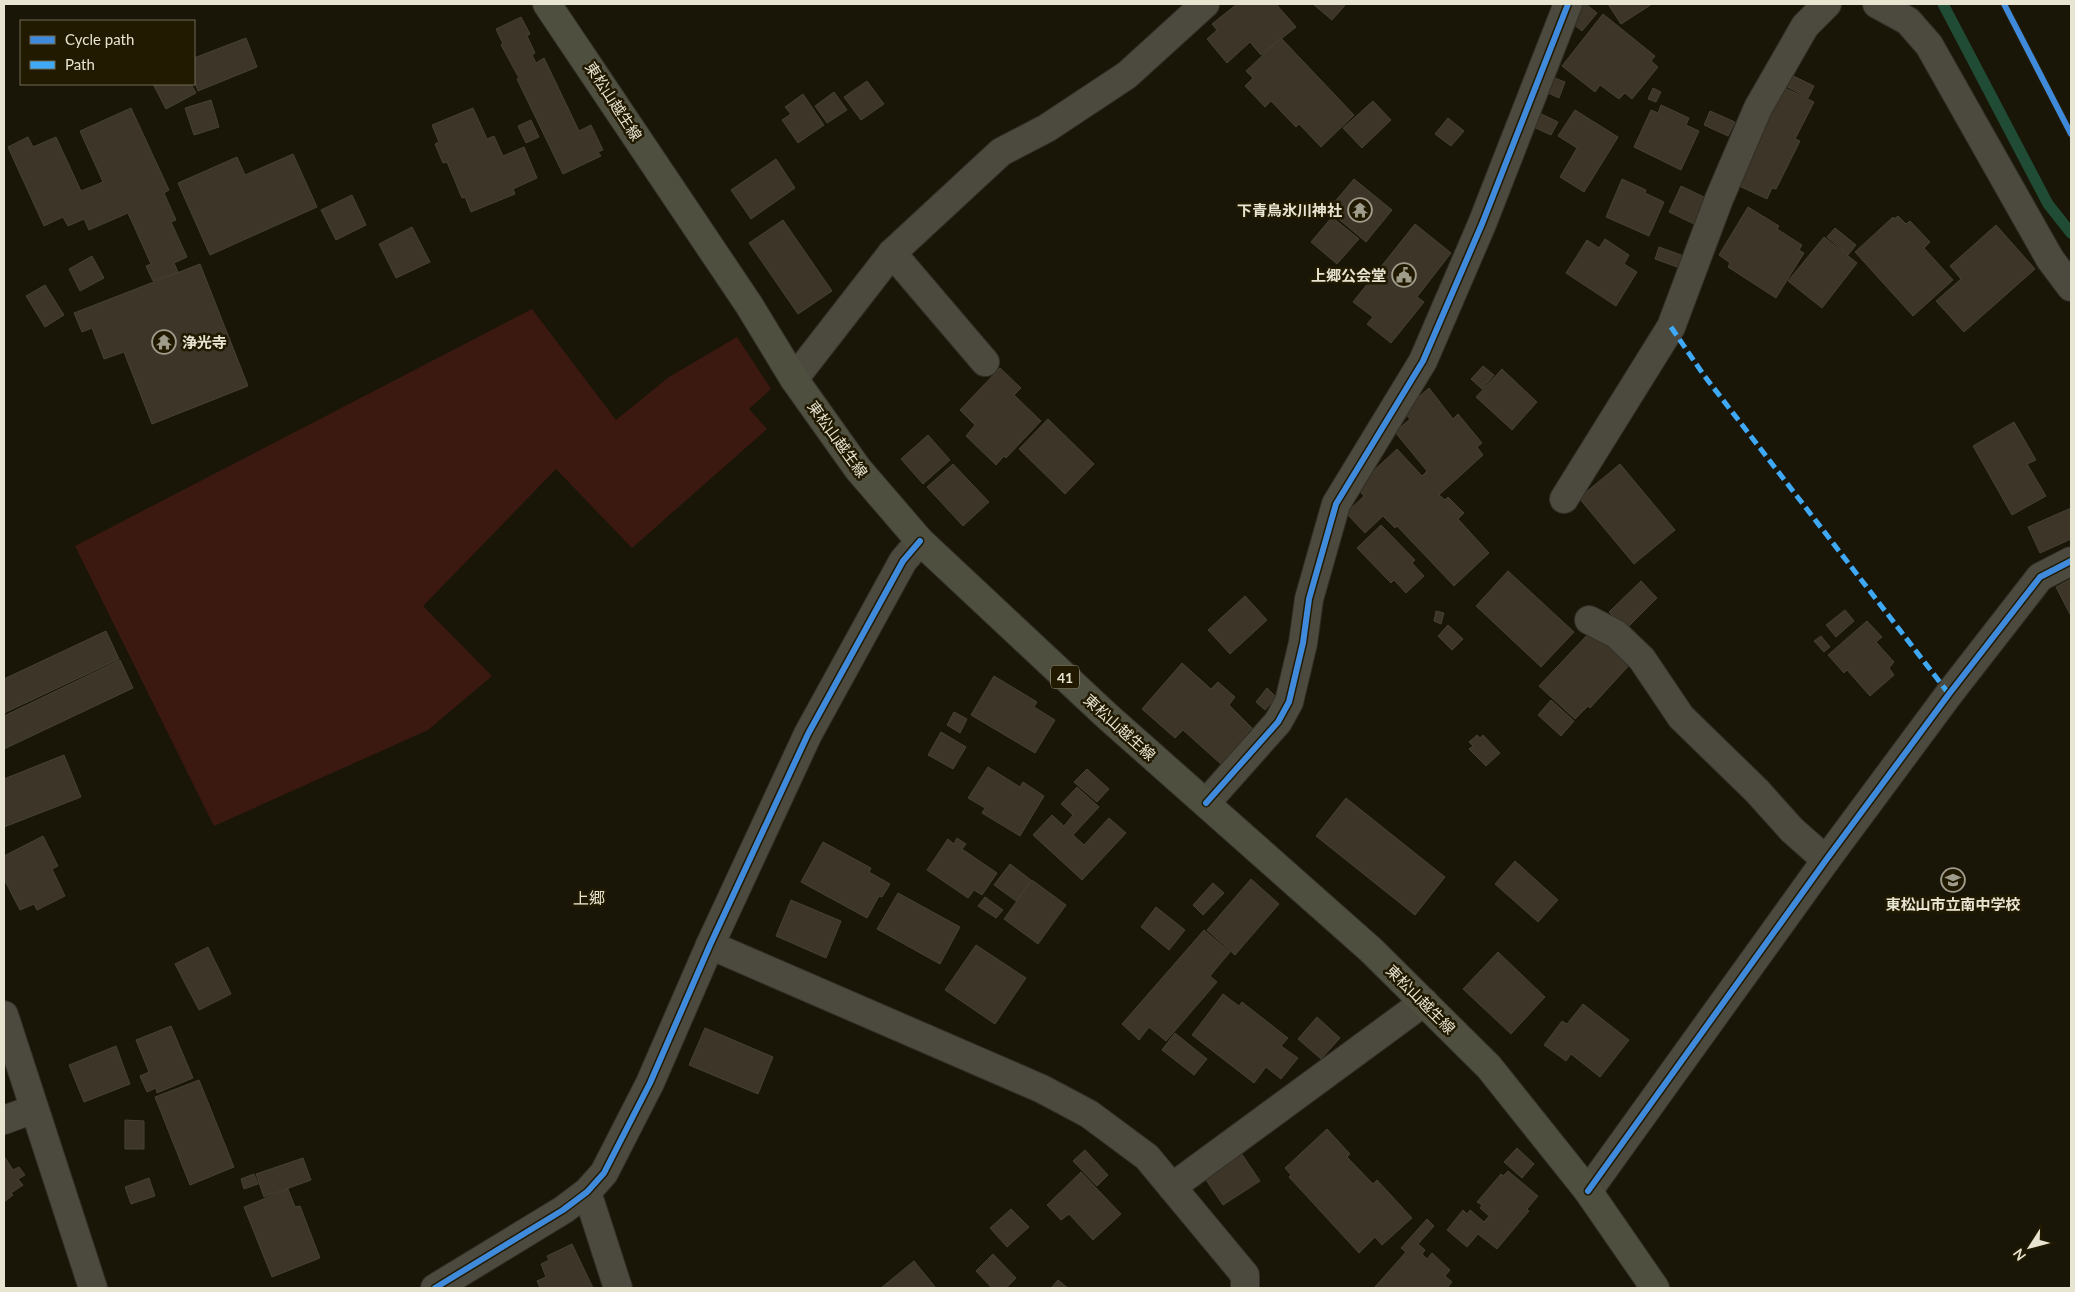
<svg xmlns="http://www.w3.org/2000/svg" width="2075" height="1292" font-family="Lato,'Noto Sans JP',sans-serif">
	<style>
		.green { fill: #3b1910 }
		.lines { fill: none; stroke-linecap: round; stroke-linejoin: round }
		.stream { stroke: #204c36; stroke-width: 11 }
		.building { fill: #3d3528; stroke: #464035 }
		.minor-casing { stroke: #322f27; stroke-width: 30 }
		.major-casing { stroke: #322f27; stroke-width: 30 }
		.minor { stroke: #4c493e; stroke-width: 28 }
		.major { stroke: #4f4f40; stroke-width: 28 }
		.quiet { stroke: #3fa9f5; stroke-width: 5; stroke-dasharray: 10 5; stroke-linecap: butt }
		.cycleway-casing { stroke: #211a00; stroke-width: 9 }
		.cycleway { stroke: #408adc; stroke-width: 6 }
		.labels { text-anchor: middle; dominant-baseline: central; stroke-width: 5; stroke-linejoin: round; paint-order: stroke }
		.shield { fill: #211a00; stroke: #aca793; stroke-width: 1 }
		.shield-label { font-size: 14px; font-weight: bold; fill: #e8e4d2 }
		.street-label { font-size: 15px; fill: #e8e4d2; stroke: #211a00 }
		.poi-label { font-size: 15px; font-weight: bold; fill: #e8e4d2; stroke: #211a00; text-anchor: end }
		.neighbourhood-label { font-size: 16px; fill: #e8e4d2; stroke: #211a00 }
	</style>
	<rect width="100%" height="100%" fill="#191608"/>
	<path class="green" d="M532 309 616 420 669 377 737 337 771 389 749 409 767 429 632 548 556 469 423 606 492 676 428 730 214 826 75 546Z"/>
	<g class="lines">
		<path class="stream" d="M1943 4 2048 204 2071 233"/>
	</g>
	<g class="building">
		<path d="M1237 4H1276L1296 27 1261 55 1250 42 1227 63 1207 39 1217 30 1212 24Z"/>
		<path d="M1313 4H1346L1332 20Z"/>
		<path d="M1581 4H1586L1597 13 1582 31 1568 20Z"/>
		<path d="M1608 4H1652L1621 24Z"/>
		<path d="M1603 14 1655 56 1651 61 1658 67 1632 99 1625 93 1619 99 1600 85 1595 92 1562 66Z"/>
		<path d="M521 17 530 34 527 36 535 53 532 55 536 63 544 58 579 131 591 125 603 150 598 152 601 156 563 174 517 79 519 78 501 45 503 44 496 29Z"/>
		<path d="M246 38 257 67 198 91 194 80V58Z"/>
		<path d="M1281 38 1354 115 1321 147 1299 124 1296 127 1271 101 1265 107 1245 86 1253 78 1246 71Z"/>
		<path d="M1787 73 1814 86 1808 98 1782 84Z"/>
		<path d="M1552 77 1565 82 1559 98 1546 92Z"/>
		<path d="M867 81 884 104 861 120 844 97Z"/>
		<path d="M153 84H191L196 93 166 109Z"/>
		<path d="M1783 87 1814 102 1795 139 1800 141 1776 189 1772 188 1767 199 1735 184Z"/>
		<path d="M1653 88 1661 92 1656 102 1648 99Z"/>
		<path d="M834 92 847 110 827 123 815 106Z"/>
		<path d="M803 94 824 125 798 143 782 120 791 114 785 107Z"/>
		<path d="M211 100 219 127 194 135 185 108Z"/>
		<path d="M1373 101 1391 120 1362 148 1343 128Z"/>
		<path d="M1661 105 1689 118 1686 125 1699 131 1681 170 1634 147 1651 110 1658 113Z"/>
		<path d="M131 108 169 190 164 193 176 220 171 222 187 257 174 263 178 272 153 281 146 266 151 264 128 213 89 230 84 219 68 226 63 217 44 226 8 147 28 137 33 147 56 137 81 191 103 182 80 131Z"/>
		<path d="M473 108 487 139 494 136 503 156 524 147 537 178 513 189 515 194 471 212 465 197 462 198 447 162 443 163 435 144 439 142 432 125Z"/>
		<path d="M1575 110 1618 137 1584 192 1560 177 1577 148 1558 136Z"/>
		<path d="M1535 111 1558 122 1551 135 1529 125Z"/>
		<path d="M1710 111 1735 122 1728 136 1704 125Z"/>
		<path d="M1448 118 1464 131 1451 146 1435 134Z"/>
		<path d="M531 120 539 137 526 143 518 126Z"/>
		<path d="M293 154 317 207 210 255 178 183 237 157 245 175Z"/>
		<path d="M776 159 795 188 751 219 731 190Z"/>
		<path d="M1354 179 1392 210 1366 242 1328 210Z"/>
		<path d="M1622 179 1646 190 1645 193 1664 202 1649 236 1606 217Z"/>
		<path d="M1681 186 1706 198 1694 224 1669 212Z"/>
		<path d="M352 195 366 225 336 240 321 210Z"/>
		<path d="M1748 207 1779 226 1777 229 1802 245 1799 250 1804 253 1776 298 1728 267 1730 263 1719 255Z"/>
		<path d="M1898 216 1906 224 1910 221 1930 242 1924 248 1953 280 1913 316 1855 252 1893 217 1894 219Z"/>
		<path d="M1332 217 1359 239 1337 264 1311 242Z"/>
		<path d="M783 220 832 291 798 314 749 243Z"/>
		<path d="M1415 224 1451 253 1417 297 1424 302 1391 343 1367 324 1373 317 1353 302Z"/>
		<path d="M1996 225 2035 269 1964 332 1936 301 1961 279 1950 266Z"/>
		<path d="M412 227 430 262 396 278 379 244Z"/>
		<path d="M1835 228 1856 245 1848 255 1827 237Z"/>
		<path d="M1824 237 1857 263 1822 308 1788 281Z"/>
		<path d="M1605 239 1629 255 1624 264 1637 272 1616 306 1566 273 1587 240 1599 248Z"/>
		<path d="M1659 247 1684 256 1680 268 1655 259Z"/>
		<path d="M92 256 104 278 80 291 69 269Z"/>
		<path d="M200 264 248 386 152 424 124 352 104 359 92 328 82 332 74 313Z"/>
		<path d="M45 285 64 315 45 327 26 296Z"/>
		<path d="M1483 366 1494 375 1482 389 1471 379Z"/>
		<path d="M1000 368 1021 388 1014 395 1041 421 1006 458 1004 456 996 465 966 436 975 425 960 410Z"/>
		<path d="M1502 369 1537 402 1512 430 1476 397Z"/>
		<path d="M1429 388 1453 419 1458 414 1482 443 1477 447 1483 455 1439 495 1445 500 1448 497 1464 513 1458 519 1489 553 1454 586 1397 526 1395 528 1383 516 1365 533 1346 513 1364 496 1356 487 1397 449 1422 476 1427 471 1395 432 1410 419 1403 411Z"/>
		<path d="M1048 419 1094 464 1065 494 1019 449Z"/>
		<path d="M2014 422 2036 460 2027 464 2046 496 2012 515 1973 446Z"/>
		<path d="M928 435 950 460 923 484 901 459Z"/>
		<path d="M953 464 989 502 963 526 927 487Z"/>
		<path d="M1620 464 1675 530 1634 564 1579 498Z"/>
		<path d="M2071 508V539L2040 553 2028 527Z"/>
		<path d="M1381 525 1415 560 1412 563 1424 576 1406 593 1394 580 1391 583 1357 548Z"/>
		<path d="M1508 571 1574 632 1541 667 1476 606Z"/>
		<path d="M2071 579V616L2056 587Z"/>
		<path d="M1641 581 1657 598 1626 629 1609 612Z"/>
		<path d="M1245 596 1267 620 1230 654 1208 630Z"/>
		<path d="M1845 610 1854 621 1836 637 1826 625Z"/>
		<path d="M1436 611 1444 613 1441 624 1434 621Z"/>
		<path d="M1867 621 1882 637 1876 642 1894 662 1889 668 1894 675 1870 696 1847 670 1844 673 1828 655Z"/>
		<path d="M1448 625 1463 639 1452 650 1438 636Z"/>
		<path d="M106 631 119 659 4 713V679Z"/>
		<path d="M1590 632 1633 661 1590 708 1588 706 1575 719 1539 686Z"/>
		<path d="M1821 636 1830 647 1824 652 1814 641Z"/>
		<path d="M120 660 133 688 4 749V716Z"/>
		<path d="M1182 663 1211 689 1218 682 1235 697 1229 705 1252 728 1247 733 1249 734 1222 765 1183 730 1175 738 1142 709Z"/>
		<path d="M994 676 1037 702 1034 707 1055 720 1035 753 971 715Z"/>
		<path d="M1267 688 1276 697 1265 710 1256 702Z"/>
		<path d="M1551 700 1574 721 1561 736 1538 715Z"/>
		<path d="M954 712 967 719 960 733 947 725Z"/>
		<path d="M941 732 966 747 953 769 928 755Z"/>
		<path d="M1477 735 1480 738 1483 735 1500 753 1486 766 1469 749 1473 746 1469 742Z"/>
		<path d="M64 755 81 797 4 827V779Z"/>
		<path d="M988 767 1020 787 1023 782 1044 796 1020 836 982 813 985 808 968 798Z"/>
		<path d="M1087 769 1109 789 1097 802 1074 782Z"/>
		<path d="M1077 787 1099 807 1073 835 1084 845 1109 818 1126 833 1082 880 1033 835 1052 815 1064 826 1073 815 1061 804Z"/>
		<path d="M1346 798 1445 877 1415 915 1316 836Z"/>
		<path d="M43 836 58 866 52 869 65 896 37 910 34 904 20 910 4 879V856Z"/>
		<path d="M957 838 966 844 962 849 997 873 982 895 974 890 968 898 927 870 948 839 954 844Z"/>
		<path d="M823 842 871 868 869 872 890 884 882 897 879 896 867 918 801 882Z"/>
		<path d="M1515 861 1558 900 1538 922 1495 884Z"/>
		<path d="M1010 864 1031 880 1016 901 994 885Z"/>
		<path d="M1251 879 1279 904 1235 955 1207 930Z"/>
		<path d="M1032 880 1066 905 1038 944 1004 919Z"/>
		<path d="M1213 883 1224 893 1203 915 1193 905Z"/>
		<path d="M898 893 960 927 940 964 877 929Z"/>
		<path d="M985 897 1003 910 996 918 978 906Z"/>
		<path d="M791 900 841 921 826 958 776 936Z"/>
		<path d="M1156 907 1185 930 1169 950 1141 927Z"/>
		<path d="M1204 930 1230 952 1210 976 1217 982 1166 1041 1149 1027 1139 1040 1122 1024Z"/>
		<path d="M976 945 1026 978 995 1024 945 990Z"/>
		<path d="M208 947 231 994 199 1010 175 964Z"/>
		<path d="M1498 952 1545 997 1511 1034 1463 989Z"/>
		<path d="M1223 994 1239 1006 1242 1002 1288 1038 1281 1046 1298 1058 1281 1079 1266 1067 1254 1083 1192 1035Z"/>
		<path d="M1583 1004 1629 1040 1600 1077 1571 1054 1566 1061 1544 1045 1562 1021 1567 1024Z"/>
		<path d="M1317 1017 1340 1038 1321 1059 1298 1039Z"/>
		<path d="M171 1026 193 1078 157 1093 156 1088 147 1092 140 1076 149 1072 136 1040Z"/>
		<path d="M705 1028 773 1057 758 1094 689 1065Z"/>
		<path d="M1175 1033 1207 1059 1194 1075 1162 1050Z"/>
		<path d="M116 1046 130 1084 84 1102 69 1065Z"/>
		<path d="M199 1080 234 1167 190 1185 155 1097Z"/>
		<path d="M125 1120 144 1121V1149H125Z"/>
		<path d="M1327 1129 1350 1154 1347 1157 1373 1184 1377 1180 1412 1218 1382 1245 1375 1237 1359 1253 1289 1177 1291 1175 1285 1168Z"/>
		<path d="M1517 1148 1534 1164 1522 1178 1504 1162Z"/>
		<path d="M1085 1150 1108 1175 1097 1186 1073 1161Z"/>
		<path d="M1241 1153 1260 1181 1223 1205 1204 1177Z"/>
		<path d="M4 1156 13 1170 19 1167 25 1175 18 1179 23 1185 11 1193 13 1195 4 1202Z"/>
		<path d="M303 1158 311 1180 264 1197 256 1174Z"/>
		<path d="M1508 1171 1538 1196 1527 1209 1529 1211 1497 1249 1478 1234 1467 1247 1447 1230 1463 1210 1467 1214 1470 1210 1484 1222 1489 1216 1480 1208 1482 1205 1477 1202 1501 1174 1503 1176Z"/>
		<path d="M1081 1172 1121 1214 1093 1240 1069 1214 1061 1220 1047 1205Z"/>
		<path d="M254 1174 258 1184 244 1189 241 1179Z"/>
		<path d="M149 1178 155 1196 131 1204 125 1187Z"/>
		<path d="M288 1189 295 1207 300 1206 320 1258 272 1277 244 1207Z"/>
		<path d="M1011 1209 1029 1227 1007 1247 990 1228Z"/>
		<path d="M1427 1219 1434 1226 1418 1244 1425 1250 1422 1254 1427 1259 1432 1253 1450 1270 1445 1276 1452 1282 1447 1288H1374L1406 1252 1401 1248Z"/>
		<path d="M572 1244 593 1288H540L537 1281 546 1277 541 1264 549 1260 547 1256Z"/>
		<path d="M993 1254 1016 1278 1006 1288H992L976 1271Z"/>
		<path d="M914 1261 936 1288H881Z"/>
		<path d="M1058 1280 1068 1288H1051Z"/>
	</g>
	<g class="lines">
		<g class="minor-casing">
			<g id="minor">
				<path d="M1877 4 1908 21 1929 45 2050 259 2071 287"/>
				<path d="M892 253 985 362"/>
				<path d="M794 379 892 253 1001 152 1047 128 1127 75 1205 4"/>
				<path d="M1564 499 1671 327 1719 199 1758 108 1805 26 1827 4"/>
				<path d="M1589 620 1616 634 1642 659 1681 717 1757 791 1792 830 1826 860"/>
				<path d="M1206 803 1278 722 1289 702 1303 643 1309 599 1336 504 1423 361 1482 224 1568 4"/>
				<path d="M710 945 1042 1089 1089 1114 1147 1157 1245 1275V1288"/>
				<path d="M4 1015 93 1288"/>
				<path d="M4 1120 34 1109"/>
				<path d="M1172 1187 1424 1002"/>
				<path d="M1588 1191 1826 860 1949 694 2040 577 2071 561"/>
				<path d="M587 1192 618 1288"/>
				<path d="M435 1288 563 1210 587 1192 604 1173 650 1083 710 945 808 734 903 561 920 541"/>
			</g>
		</g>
		<g class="major-casing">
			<path id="major" d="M547 4 749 305 794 379 858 469 920 541 1107 716 1371 950 1489 1067 1588 1191 1655 1288"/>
		</g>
		<use href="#minor" class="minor"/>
		<use href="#major" class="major"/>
		<path class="quiet" d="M1671 327 1703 374 1949 694"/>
		<g class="cycleway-casing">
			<g id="cycleway">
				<path d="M2004 4 2071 134"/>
				<path d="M1206 803 1278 722 1289 702 1303 643 1309 599 1336 504 1423 361 1482 224 1568 4"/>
				<path d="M1588 1191 1826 860 1949 694 2040 577 2071 561"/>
				<path d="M435 1288 563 1210 587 1192 604 1173 650 1083 710 945 808 734 903 561 920 541"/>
			</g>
		</g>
		<use href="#cycleway" class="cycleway"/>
	</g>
	<defs>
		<g id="temple-ring" transform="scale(1.25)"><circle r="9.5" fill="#211a00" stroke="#a09c8b" stroke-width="1.5"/><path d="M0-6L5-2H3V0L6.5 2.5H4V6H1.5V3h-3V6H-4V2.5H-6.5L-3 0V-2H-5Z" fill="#a09c8b"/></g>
		<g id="civic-ring" transform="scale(1.25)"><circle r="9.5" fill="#211a00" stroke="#a09c8b" stroke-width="1.5"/><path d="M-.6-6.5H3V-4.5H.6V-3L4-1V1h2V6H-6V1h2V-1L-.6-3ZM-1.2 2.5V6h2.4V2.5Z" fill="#a09c8b"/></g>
		<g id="school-ring" transform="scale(1.25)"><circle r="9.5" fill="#211a00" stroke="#a09c8b" stroke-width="1.5"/><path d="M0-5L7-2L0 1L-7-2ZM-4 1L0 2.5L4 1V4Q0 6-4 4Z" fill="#a09c8b"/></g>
	</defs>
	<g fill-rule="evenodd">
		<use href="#temple-ring" x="1360" y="210"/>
		<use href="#civic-ring" x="1404" y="275"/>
		<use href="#temple-ring" x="164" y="342"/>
		<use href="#school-ring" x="1953" y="880"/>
	</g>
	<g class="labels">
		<rect class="shield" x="1051" y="665.5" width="28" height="23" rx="4"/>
		<g class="shield-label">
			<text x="1065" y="677">41</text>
		</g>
		<g class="street-label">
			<text transform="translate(614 101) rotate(57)">東松山越生線</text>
			<text transform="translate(838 439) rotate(54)">東松山越生線</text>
			<text transform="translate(1120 727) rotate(42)">東松山越生線</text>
			<text transform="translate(1421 999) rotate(45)">東松山越生線</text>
		</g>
		<g class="poi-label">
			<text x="1342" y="210">下青鳥氷川神社</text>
			<text x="1386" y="275">上郷公会堂</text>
			<text x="182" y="342" text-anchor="start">浄光寺</text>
			<text x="1953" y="904" text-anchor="middle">東松山市立南中学校</text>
		</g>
		<g class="neighbourhood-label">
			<text x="589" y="897">上郷</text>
		</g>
	</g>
	<rect width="2075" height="1292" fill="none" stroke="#e8e4d2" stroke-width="10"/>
	<rect x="20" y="20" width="175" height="65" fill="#211a00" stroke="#716b54"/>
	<rect x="30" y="36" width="25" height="8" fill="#408adc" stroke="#716b54"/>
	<text x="65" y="45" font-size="15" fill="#e8e4d2">Cycle path</text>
	<rect x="30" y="61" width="25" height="8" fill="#3fa9f5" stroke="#716b54"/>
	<text x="65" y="70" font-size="15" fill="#e8e4d2">Path</text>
	<g transform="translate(2030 1247) rotate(234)" stroke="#211a00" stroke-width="4" paint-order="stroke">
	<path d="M0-4L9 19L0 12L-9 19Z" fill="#e8e4d2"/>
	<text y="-8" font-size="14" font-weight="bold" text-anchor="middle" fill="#e8e4d2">N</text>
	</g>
</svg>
